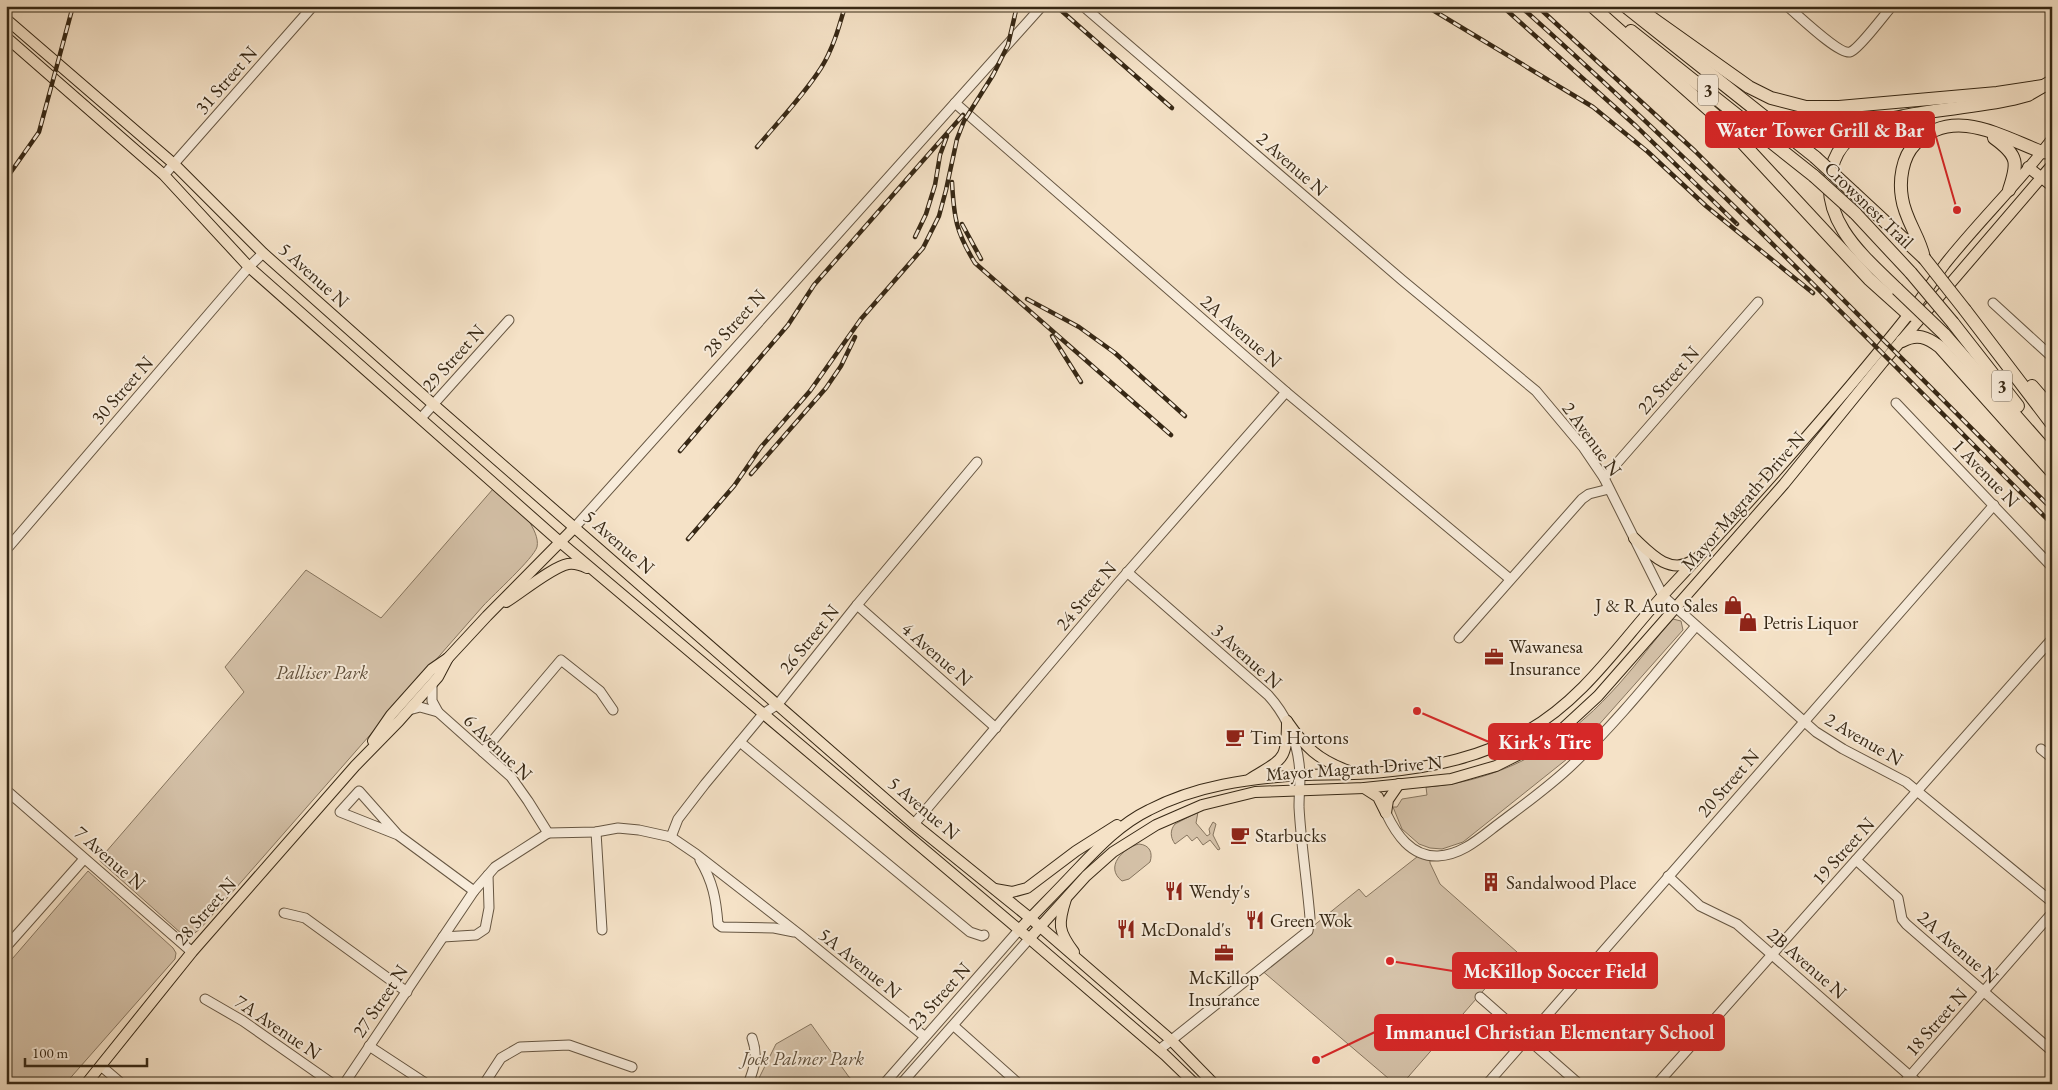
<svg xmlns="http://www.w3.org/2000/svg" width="2058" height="1090" font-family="'EB Garamond',serif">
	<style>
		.green { fill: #d5c2a9; stroke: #86755f }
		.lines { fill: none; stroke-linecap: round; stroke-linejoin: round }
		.minor-casing { stroke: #665642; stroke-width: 11 }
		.major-casing { stroke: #372815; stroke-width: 12 }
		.highway-casing { stroke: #372815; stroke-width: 14 }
		.minor { stroke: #f8ecdb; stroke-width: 9 }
		.major { stroke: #f5e2c7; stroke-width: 10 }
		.highway { stroke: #f5e2c7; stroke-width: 12 }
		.rail-casing { stroke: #372815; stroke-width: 4.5 }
		.rail { stroke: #f8ecdb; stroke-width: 2.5; stroke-dasharray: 8; stroke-linecap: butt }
		.highway-bridge-casing { stroke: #372815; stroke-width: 14; stroke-linecap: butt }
		.highway-bridge { stroke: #f5e2c7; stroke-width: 12 }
		.labels { text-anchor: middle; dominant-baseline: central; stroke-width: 4; stroke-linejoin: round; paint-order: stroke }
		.shield { fill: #f8ecdb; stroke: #716350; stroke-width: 1 }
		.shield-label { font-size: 18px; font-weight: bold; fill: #372815 }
		.street-label { font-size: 19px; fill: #372815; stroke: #f8ecdb }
		.poi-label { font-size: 19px; fill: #372815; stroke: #f8ecdb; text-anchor: start }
		.park-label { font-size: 19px; font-style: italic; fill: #5e4e3a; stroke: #f8ecdb }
		.leader { fill: none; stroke: #d62828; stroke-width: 2 }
		.callout-dot { fill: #d62828; stroke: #f8ecdb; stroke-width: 2 }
		.callout { fill: #d62828; stroke: #d62828; stroke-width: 2 }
		.callout-label { font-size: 20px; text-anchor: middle; font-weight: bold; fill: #fff }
	</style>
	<rect width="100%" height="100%" fill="#f5e2c7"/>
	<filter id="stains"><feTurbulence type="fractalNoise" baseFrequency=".004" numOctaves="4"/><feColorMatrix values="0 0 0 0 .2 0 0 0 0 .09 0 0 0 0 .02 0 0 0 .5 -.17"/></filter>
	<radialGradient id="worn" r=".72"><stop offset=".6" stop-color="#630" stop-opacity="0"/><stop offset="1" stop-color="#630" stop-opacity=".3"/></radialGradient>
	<g class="green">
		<path d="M493 489 529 521C533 528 539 538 537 547 533 559 494 594 483 606L200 929 188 938 183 935 99 860 244 692 225 667 306 570 381 618Z"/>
		<path d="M1673 619 1681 621 1683 630 1572 755 1463 842 1442 849 1430 848 1419 844 1402 829 1393 807H1397L1402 799 1427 795 1426 787C1484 783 1541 758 1584 719 1597 708 1608 696 1619 684 1638 663 1654 640 1673 619Z"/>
		<path d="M1198 812 1196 823 1207 836 1210 834 1209 829 1213 822 1216 824 1213 835 1220 849 1218 850 1210 840 1203 845 1197 837 1192 841 1187 835 1175 844C1170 837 1170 830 1175 824Z"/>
		<path d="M1139 844C1150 845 1153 853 1150 862L1129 879 1122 881C1104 867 1123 848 1139 844Z"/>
		<path d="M1422 853 1430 855V863L1440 884 1517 952 1402 1084H1395L1260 969 1359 889 1366 897Z"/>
		<path d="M88 871 173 948 176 953 175 959 65 1084H6V966Z"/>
		<path d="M811 1024 849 1077 858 1084H756L776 1044Z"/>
	</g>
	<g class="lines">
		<g class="minor-casing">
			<g id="minor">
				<path d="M1083 6 1402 280 1536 391 1583 447 1604 478 1663 596 1816 732 1843 749 1906 782 2052 902"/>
				<path d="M1787 6C1797 14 1839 55 1850 52 1858 50 1885 14 1892 6"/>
				<path d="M955 103 1286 392 1510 579"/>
				<path d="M164 175 313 6"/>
				<path d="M1993 303 2052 357"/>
				<path d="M1896 403 2052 567"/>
				<path d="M422 417 509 320"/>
				<path d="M1604 478 1758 302"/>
				<path d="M575 527 1042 6"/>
				<path d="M6 550 249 267 263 253"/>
				<path d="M1127 572 1268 695C1289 718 1299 745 1300 776 1300 786 1299 796 1299 807 1301 844 1307 881 1310 918L1308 931 1159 1050"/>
				<path d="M857 605 996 728"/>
				<path d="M1459 638 1582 499 1589 494 1609 489"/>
				<path d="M432 684V701L438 712 511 777 528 801 548 833"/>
				<path d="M409 710 420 707 438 712"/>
				<path d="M740 742 970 932 982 936 984 935"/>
				<path d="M2041 749 2052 758"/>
				<path d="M483 752 561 660 600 691 613 710"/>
				<path d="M6 790 192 952"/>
				<path d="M1386 813C1396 834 1411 857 1438 856 1463 855 1482 836 1501 822 1525 804 1550 786 1572 765 1617 722 1656 673 1696 626"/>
				<path d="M914 824 1118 583 1286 392"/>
				<path d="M596 832 602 930"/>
				<path d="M548 833 596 832 618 828 639 830 671 837 696 854 799 934 924 1036"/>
				<path d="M398 835 359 791 340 812 398 835 474 891"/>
				<path d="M671 837 678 819 705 784 763 714 778 704 857 605 977 462"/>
				<path d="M700 860C713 882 716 899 718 924L722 927 774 928 794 932"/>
				<path d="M1856 860 1898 898 1902 919 1906 924 2052 1051"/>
				<path d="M1668 876 1700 906 1737 924 1919 1084"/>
				<path d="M284 913 305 918 407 992"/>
				<path d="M443 937 476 935 485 929 489 908 488 875"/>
				<path d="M6 947 84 859"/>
				<path d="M1480 997 1579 1084"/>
				<path d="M205 999 243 1021 333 1084"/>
				<path d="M954 1026 1019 1084"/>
				<path d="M369 1046 427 1084"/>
				<path d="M101 1066 122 1084"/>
				<path d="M344 1084 474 891 495 867 548 833"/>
				<path d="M484 1084 501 1058 520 1047 569 1045 632 1067"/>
				<path d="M748 1084C755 1067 758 1055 752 1038"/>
				<path d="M884 1084 1019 930"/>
				<path d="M901 1084 1029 939"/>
				<path d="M1487 1084 1994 505"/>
				<path d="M1657 1084 2052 639"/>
				<path d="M1903 1084 2052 913"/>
			</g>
		</g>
		<g class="major-casing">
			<g id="major">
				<path d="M6 19 174 164 263 253 434 405 914 824 1030 918 1171 1040 1214 1084"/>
				<path d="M6 37 164 175 249 267 560 542 1010 922 1165 1055 1195 1084"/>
				<path d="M2028 167 2052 186"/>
				<path d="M1634 538C1650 553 1669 575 1692 561"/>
				<path d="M506 602C521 593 552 567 568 564 575 563 581 565 587 568"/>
				<path d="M1287 721C1305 747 1318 760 1349 771"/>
				<path d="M373 741 391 715 432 669 448 658 487 616 575 527"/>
				<path d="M1250 779C1283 758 1287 762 1287 721"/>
				<path d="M1364 788 1378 797 1386 813"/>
				<path d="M1386 813 1388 800 1399 784"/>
				<path d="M995 889 1012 892 1027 888 1076 851 1117 825"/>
				<path d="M1066 899C1058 924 1058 931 1074 952"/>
				<path d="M1019 930C1036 912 1054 894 1071 876 1095 851 1118 825 1149 810 1197 785 1248 779 1301 775 1328 774 1356 775 1383 772 1434 767 1482 757 1527 731 1585 698 1621 641 1666 592 1750 502 1833 410 1909 314 1922 298 1933 280 1945 264 1979 221 2019 183 2052 139"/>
				<path d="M1029 939 1086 876 1113 852 1156 825 1202 805 1255 792 1364 788 1451 779 1496 766 1544 742 1559 732 1598 696 1784 484 1883 362 2052 165"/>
				<path d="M86 1084 192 952 355 766 399 721 438 677 448 658"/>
			</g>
		</g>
		<g class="highway-casing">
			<g id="highway">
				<path d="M1592 6 1725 124 1869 279 1908 314 1923 317"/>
				<path d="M1625 6 1815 157"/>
				<path d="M1635 6 1749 87 1771 98 1806 107H1839L1997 93 2043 86"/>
				<path d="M1631 31 1814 176"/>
				<path d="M1994 138C2019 156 2018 163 2009 190"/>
				<path d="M1854 193 1924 258"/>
				<path d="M1855 213 1911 273"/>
				<path d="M1924 258C1920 237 1905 220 1902 198 1899 181 1902 157 1915 144 1953 106 2000 136 2042 152L2052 153"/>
				<path d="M1897 289C1863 256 1819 220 1832 168 1837 145 1856 130 1878 122 1886 119 1896 118 1904 116 1940 109 1977 107 2013 99L2028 95 2052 81"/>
				<path d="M1965 310 2052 424"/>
				<path d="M1953 323 2018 406"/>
				<path d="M1944 334 2052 457"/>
				<path d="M1902 341C1917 333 1927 337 1940 347L2052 472"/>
				<path d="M2032 386 2052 409"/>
			</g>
		</g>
		<use href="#minor" class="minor"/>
		<use href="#major" class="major"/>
		<use href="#highway" class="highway"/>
		<g class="rail-casing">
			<g id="rail">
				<path d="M1056 6 1172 108"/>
				<path d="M1426 6 1593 107 1648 152 1706 206 1813 293"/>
				<path d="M1502 6 1636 126 1737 224"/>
				<path d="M1520 6C1705 171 1877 348 2052 524"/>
				<path d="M1537 6 1695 151 2052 509"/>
				<path d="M757 147C779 121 803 96 821 68 833 49 839 27 845 6"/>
				<path d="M6 179 39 132 73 6"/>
				<path d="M952 182C954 218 956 232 975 263L1171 435"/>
				<path d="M962 224 981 259"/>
				<path d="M915 237 926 214 935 185 940 155 947 136"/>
				<path d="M1027 299 1079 327 1115 353 1185 416"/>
				<path d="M1052 336 1081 382"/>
				<path d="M680 451 788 325 814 285 963 115"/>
				<path d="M751 474 826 388 841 366 855 337"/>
				<path d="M688 539 734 486 761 447 810 391 861 319 923 248 939 216 946 190 957 139 964 121 993 75 1008 45 1017 6"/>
			</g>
		</g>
		<use href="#rail" class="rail"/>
		<g class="highway-bridge-casing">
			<g id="highway-bridge">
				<path d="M1815 157 1854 193"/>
				<path d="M1814 176 1855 213"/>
				<path d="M1924 258 1965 310"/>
				<path d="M1911 273 1953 323"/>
				<path d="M1897 289 1944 334"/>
			</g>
		</g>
		<use href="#highway-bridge" class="highway-bridge"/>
	</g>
	<defs>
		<g id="shop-bare" transform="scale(1.5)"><path d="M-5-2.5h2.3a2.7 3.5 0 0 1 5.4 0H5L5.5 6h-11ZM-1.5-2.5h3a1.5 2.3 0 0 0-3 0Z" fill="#8f2418" stroke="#f8ecdb" stroke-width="2.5" paint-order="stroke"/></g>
		<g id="office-bare" transform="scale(1.5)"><path d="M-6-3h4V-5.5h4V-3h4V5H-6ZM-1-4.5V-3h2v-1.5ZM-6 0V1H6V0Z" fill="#8f2418" stroke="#f8ecdb" stroke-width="2.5" paint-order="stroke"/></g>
		<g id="cafe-bare" transform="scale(1.5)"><path d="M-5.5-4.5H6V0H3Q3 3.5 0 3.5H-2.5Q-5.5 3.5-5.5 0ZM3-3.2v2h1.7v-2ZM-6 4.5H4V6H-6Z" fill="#8f2418" stroke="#f8ecdb" stroke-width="2.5" paint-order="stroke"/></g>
		<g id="building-bare" transform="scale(1.5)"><path d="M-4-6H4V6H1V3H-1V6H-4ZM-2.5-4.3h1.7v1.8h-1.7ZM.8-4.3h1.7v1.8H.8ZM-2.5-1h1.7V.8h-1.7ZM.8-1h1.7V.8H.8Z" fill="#8f2418" stroke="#f8ecdb" stroke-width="2.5" paint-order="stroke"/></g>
		<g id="restaurant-bare" transform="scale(1.5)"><path d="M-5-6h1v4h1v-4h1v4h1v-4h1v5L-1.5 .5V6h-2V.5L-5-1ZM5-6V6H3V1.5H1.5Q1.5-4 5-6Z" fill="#8f2418" stroke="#f8ecdb" stroke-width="2.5" paint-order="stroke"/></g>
	</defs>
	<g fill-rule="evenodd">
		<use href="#shop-bare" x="1733" y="605"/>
		<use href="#shop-bare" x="1748" y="622"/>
		<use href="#office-bare" x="1494" y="657"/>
		<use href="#cafe-bare" x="1235" y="737"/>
		<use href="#cafe-bare" x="1240" y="835"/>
		<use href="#building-bare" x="1491" y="882"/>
		<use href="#restaurant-bare" x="1174" y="891"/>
		<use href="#restaurant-bare" x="1255" y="920"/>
		<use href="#restaurant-bare" x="1126" y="929"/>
		<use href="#office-bare" x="1224" y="953"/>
	</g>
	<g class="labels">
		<g class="shield">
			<rect x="1698" y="74.5" width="20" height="31" rx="4"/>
			<rect x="1992" y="370.5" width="20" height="31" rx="4"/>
		</g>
		<g class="shield-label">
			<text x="1708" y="90">3</text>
			<text x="2002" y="386">3</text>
		</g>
		<g class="street-label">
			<text transform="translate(226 80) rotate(-49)">31 Street N</text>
			<text transform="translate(1292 164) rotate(41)">2 Avenue N</text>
			<text transform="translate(1869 205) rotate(44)">Crowsnest Trail</text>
			<text transform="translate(314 275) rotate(42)">5 Avenue N</text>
			<text transform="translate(734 323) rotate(-48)">28 Street N</text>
			<text transform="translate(1241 331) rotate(41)">2A Avenue N</text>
			<text transform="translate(453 358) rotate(-48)">29 Street N</text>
			<text transform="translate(1668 380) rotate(-49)">22 Street N</text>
			<text transform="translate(122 390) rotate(-49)">30 Street N</text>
			<text transform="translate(1592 439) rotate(54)">2 Avenue N</text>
			<text transform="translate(1986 473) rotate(46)">1 Avenue N</text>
			<text transform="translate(1743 501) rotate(-49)">Mayor Magrath Drive N</text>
			<text transform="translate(619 542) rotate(41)">5 Avenue N</text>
			<text transform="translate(1086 596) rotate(-50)">24 Street N</text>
			<text transform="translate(809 639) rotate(-51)">26 Street N</text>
			<text transform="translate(937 654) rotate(41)">4 Avenue N</text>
			<text transform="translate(1247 656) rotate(42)">3 Avenue N</text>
			<text transform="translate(1864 739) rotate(30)">2 Avenue N</text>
			<text transform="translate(498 747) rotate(44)">6 Avenue N</text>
			<text transform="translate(1354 768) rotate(-4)">Mayor Magrath Drive N</text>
			<text transform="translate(1728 783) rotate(-49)">20 Street N</text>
			<text transform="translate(924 808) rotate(40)">5 Avenue N</text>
			<text transform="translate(1843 851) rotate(-48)">19 Street N</text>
			<text transform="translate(110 858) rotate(41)">7 Avenue N</text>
			<text transform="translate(205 911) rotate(-49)">28 Street N</text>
			<text transform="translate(1958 947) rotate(41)">2A Avenue N</text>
			<text transform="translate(860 963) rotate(39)">5A Avenue N</text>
			<text transform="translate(1807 963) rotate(41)">2B Avenue N</text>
			<text transform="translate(939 996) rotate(-48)">23 Street N</text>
			<text transform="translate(380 1001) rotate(-56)">27 Street N</text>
			<text transform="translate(1936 1022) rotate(-49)">18 Street N</text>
			<text transform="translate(278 1027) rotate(34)">7A Avenue N</text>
		</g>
		<g class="poi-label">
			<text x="1718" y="605" text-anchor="end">J &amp; R Auto Sales</text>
			<text x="1763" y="622">Petris Liquor</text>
			<text x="1509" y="646">Wawanesa<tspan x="1509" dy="22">Insurance</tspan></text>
			<text x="1250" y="737">Tim Hortons</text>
			<text x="1255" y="835">Starbucks</text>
			<text x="1506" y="882">Sandalwood Place</text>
			<text x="1189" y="891">Wendy's</text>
			<text x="1270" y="920">Green Wok</text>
			<text x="1141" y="929">McDonald's</text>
			<text x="1224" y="977" text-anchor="middle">McKillop<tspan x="1224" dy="22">Insurance</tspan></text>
		</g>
		<g class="park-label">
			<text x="322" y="672">Palliser Park</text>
			<text x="803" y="1058">Jock Palmer Park</text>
		</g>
	</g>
	<path class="leader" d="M1957 210L1934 130M1417 711L1489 742M1390 961L1453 971M1316 1060L1375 1032"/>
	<g class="callout-dot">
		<circle cx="1957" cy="210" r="5"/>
		<circle cx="1417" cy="711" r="5"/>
		<circle cx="1390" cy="961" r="5"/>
		<circle cx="1316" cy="1060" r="5"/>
	</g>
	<g class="callout">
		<rect x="1706" y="112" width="228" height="35" rx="5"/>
		<rect x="1489" y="724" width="113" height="35" rx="5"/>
		<rect x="1453" y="953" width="204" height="35" rx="5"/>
		<rect x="1375" y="1015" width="349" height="35" rx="5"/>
	</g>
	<g class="callout-label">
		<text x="1820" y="137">Water Tower Grill &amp; Bar</text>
		<text x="1545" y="749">Kirk's Tire</text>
		<text x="1555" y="978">McKillop Soccer Field</text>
		<text x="1550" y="1039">Immanuel Christian Elementary School</text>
	</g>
	<rect width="2058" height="1090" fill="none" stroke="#f5e2c7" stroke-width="25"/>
	<rect x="8" y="8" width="2043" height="1075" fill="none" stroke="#372815" stroke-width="2.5"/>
	<rect x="12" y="12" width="2033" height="1065" fill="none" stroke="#372815"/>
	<path d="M25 1058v8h122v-8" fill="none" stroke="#372815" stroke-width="2.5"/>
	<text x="32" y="1058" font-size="15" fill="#372815" stroke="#f8ecdb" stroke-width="4" paint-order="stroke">100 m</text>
	<rect width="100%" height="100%" filter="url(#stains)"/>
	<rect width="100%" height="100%" fill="url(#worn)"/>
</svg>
